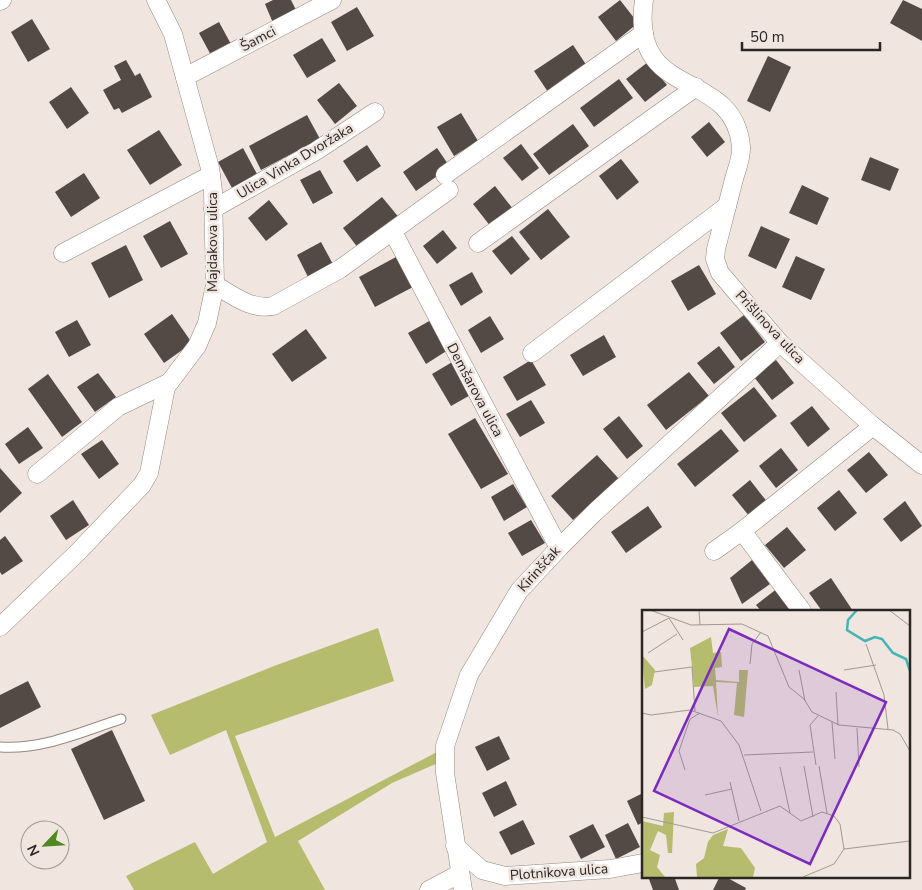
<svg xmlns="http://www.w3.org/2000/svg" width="922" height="890" font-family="'Nunito Sans',sans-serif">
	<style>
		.green { fill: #b6bc6d }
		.building { fill: #534a45 }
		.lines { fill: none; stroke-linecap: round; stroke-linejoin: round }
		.lane-casing { stroke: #928883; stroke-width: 11 }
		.street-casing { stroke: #928883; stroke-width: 19 }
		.lane { stroke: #fff; stroke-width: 9 }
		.street { stroke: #fff; stroke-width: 18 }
		.labels { text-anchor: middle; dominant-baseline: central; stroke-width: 5; stroke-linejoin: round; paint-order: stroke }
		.street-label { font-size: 14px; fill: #2a2624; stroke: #f0e5df }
		.inset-river { fill: none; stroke: #45b4b5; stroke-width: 2.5 }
		.inset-road { fill: none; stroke: #a19994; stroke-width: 1 }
		.view { fill: #7b2cbf; fill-opacity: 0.15; stroke: #7b2cbf; stroke-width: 2.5 }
		.inset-edge { fill: none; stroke: #2a2624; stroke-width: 2.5 }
	</style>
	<rect width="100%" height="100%" fill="#f0e5df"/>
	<path class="green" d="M378 628 394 681 235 736 275 837 437 752 438 763 392 783 298 841 325 890H134L126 876 195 842 213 874 267 842 226 730 170 755 151 715 274 666Z"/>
	<g class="building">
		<path d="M273 0H291L297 12 273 23 265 4Z"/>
		<path d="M620 0 638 23 616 41 598 17Z"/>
		<path d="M903 0 922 9V41L890 23Z"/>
		<path d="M357 7 374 36 347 51 331 22Z"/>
		<path d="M32 19 50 49 28 62 11 32Z"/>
		<path d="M219 22 232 46 212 57 199 33Z"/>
		<path d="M322 38 336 61 307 78 293 55Z"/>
		<path d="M573 45 587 66 548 92 534 71Z"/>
		<path d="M768 56 791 67 770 112 747 101Z"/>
		<path d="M126 60 135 76 140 73 152 97 122 113 119 108 114 110 103 90 121 80 114 66Z"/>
		<path d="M648 62 667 85 645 102 626 79Z"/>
		<path d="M619 79 633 98 594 127 580 108Z"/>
		<path d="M339 83 357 106 335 124 317 100Z"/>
		<path d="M71 87 89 113 67 129 49 102Z"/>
		<path d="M461 113 478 141 454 156 437 127Z"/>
		<path d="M307 115 320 139 261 170 249 146Z"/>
		<path d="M709 122 725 142 707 157 691 137Z"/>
		<path d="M573 124 589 146 549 175 533 154Z"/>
		<path d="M159 130 182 165 150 185 127 150Z"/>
		<path d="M521 144 539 168 522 181 503 158Z"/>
		<path d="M367 145 381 166 357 182 343 161Z"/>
		<path d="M243 148 257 174 232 188 218 162Z"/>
		<path d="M437 148 450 167 416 191 403 172Z"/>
		<path d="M870 157 899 169 890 191 861 180Z"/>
		<path d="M621 159 639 182 617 200 599 176Z"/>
		<path d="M320 170 333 193 313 204 300 180Z"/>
		<path d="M84 173 100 198 71 217 55 192Z"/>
		<path d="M802 185 829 198 817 225 789 213Z"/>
		<path d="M495 186 513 209 491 227 473 204Z"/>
		<path d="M382 197 401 220 361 252 343 228Z"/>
		<path d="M269 200 288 224 266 241 248 218Z"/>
		<path d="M548 209 570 237 541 260 519 232Z"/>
		<path d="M170 221 188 254 161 268 143 236Z"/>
		<path d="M761 226 790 239 776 269 748 256Z"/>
		<path d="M443 230 457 248 437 264 423 246Z"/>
		<path d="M512 236 530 259 511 275 492 251Z"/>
		<path d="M321 242 335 268 310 281 297 255Z"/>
		<path d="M126 245 143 280 109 298 91 263Z"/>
		<path d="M796 256 825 269 811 300 782 287Z"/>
		<path d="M396 257 413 287 375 307 359 277Z"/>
		<path d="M699 265 716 294 688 311 671 281Z"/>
		<path d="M472 272 483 292 461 306 449 285Z"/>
		<path d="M172 314 192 343 164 363 144 334Z"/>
		<path d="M744 315 765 342 741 361 720 333Z"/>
		<path d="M490 316 504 339 481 353 468 330Z"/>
		<path d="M77 320 91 345 69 357 55 332Z"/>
		<path d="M431 320 448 350 426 364 408 333Z"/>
		<path d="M306 329 327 358 292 382 272 354Z"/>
		<path d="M604 335 616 357 583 376 570 355Z"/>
		<path d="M719 346 735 367 714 384 697 363Z"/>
		<path d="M531 360 546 385 517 401 503 377Z"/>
		<path d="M776 360 794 383 772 400 754 377Z"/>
		<path d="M454 361 474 393 451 406 432 374Z"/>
		<path d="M689 372 709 396 666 430 647 405Z"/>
		<path d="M98 373 116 397 95 412 77 387Z"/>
		<path d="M48 374 82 422 62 437 28 389Z"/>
		<path d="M754 387 777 416 744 442 721 413Z"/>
		<path d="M531 400 545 423 520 437 506 414Z"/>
		<path d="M812 406 830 429 808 447 790 423Z"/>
		<path d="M619 416 643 446 627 459 603 429Z"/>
		<path d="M475 418 508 474 481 489 448 434Z"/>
		<path d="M28 427 43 448 19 464 5 444Z"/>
		<path d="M721 429 739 451 695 487 677 464Z"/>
		<path d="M102 440 119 464 99 479 81 454Z"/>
		<path d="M781 448 798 470 776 488 759 466Z"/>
		<path d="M869 452 888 475 866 493 847 470Z"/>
		<path d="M597 455 619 479 573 520 551 496Z"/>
		<path d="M0 468 22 493 0 513Z"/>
		<path d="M750 480 768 503 750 517 732 495Z"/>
		<path d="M513 484 527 507 504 521 491 497Z"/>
		<path d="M839 490 857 513 835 531 817 508Z"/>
		<path d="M73 500 89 525 66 540 50 516Z"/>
		<path d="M905 501 922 526 901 542 883 519Z"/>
		<path d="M648 506 662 527 626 553 611 532Z"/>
		<path d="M531 520 545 543 522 556 508 533Z"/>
		<path d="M787 527 806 550 784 568 765 545Z"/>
		<path d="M5 536 23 561 2 575 0 572V540Z"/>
		<path d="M752 560 770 584 742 604 730 578Z"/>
		<path d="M831 578 853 611H822L809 593Z"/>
		<path d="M778 588 797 611H761L756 605Z"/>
		<path d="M28 681 41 707 0 728V695Z"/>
		<path d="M112 730 145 801 104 820 71 749Z"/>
		<path d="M499 736 510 759 487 771 475 747Z"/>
		<path d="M506 781 517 805 494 817 482 793Z"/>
		<path d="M643 793V822L638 825 627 801Z"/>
		<path d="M523 820 535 844 511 855 499 832Z"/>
		<path d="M628 823 640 847 616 859 605 835Z"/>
		<path d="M593 824 605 847 581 859 569 836Z"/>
		<path d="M658 876H674L679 890H653L649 879Z"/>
		<path d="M720 876H724L746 888 745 890H713Z"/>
	</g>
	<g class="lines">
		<g class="lane-casing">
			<path id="lane" d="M0 747C42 750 81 732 121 719"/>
		</g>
		<g class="street-casing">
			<g id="street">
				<path d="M644 0C629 103 733 66 741 146 742 157 737 168 734 179 728 203 722 226 716 249L715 259 720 273 780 343 873 426 922 465"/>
				<path d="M0 1 2 0"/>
				<path d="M185 77 332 0"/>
				<path d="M445 175 644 33"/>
				<path d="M213 209 316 151 375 112"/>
				<path d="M393 232 559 548"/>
				<path d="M478 243 696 87"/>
				<path d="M63 253 211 175"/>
				<path d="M215 285C234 296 251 310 273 306L340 269 449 190"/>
				<path d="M532 353 727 206"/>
				<path d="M37 474 118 407 170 382"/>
				<path d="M742 531 802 611"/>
				<path d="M714 551 742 531 873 426"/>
				<path d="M0 627 78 552 142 485 149 473 166 387 197 346 207 323 215 285 213 191 210 168 173 34 156 0"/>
				<path d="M455 846 482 870 505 876 610 869 643 863"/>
				<path d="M429 890 459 874"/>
				<path d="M463 890 445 773V746L469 675 519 591 559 548 595 512 780 343"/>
			</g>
		</g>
		<use href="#lane" class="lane"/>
		<use href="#street" class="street"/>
	</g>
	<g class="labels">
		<g class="street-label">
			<text transform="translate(258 39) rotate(-28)">Šamci</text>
			<text transform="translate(295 161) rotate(-31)">Ulica Vinka Dvoržaka</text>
			<text transform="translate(212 242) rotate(-90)">Majdakova ulica</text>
			<text transform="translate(770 327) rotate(47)">Prišlinova ulica</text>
			<text transform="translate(475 390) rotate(62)">Demšarova ulica</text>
			<text transform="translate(539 569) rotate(-48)">Kirinščak</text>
			<text transform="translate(559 872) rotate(-4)">Plotnikova ulica</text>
		</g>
	</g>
	<g transform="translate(642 610)">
		<rect width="268" height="268" fill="#f0e5df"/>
		<path d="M69 27 71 43 79 42 80 57 73 58 74 70 97 72V60H106L102 107 92 105 95 73 74 72 76 107 71 76 52 77 48 38ZM0 45 13 60 10 75 3 79ZM32 202 30 243H26L24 225 16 221 8 240 18 245 15 257 23 267H0V211L21 216 22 203ZM86 219 81 236 99 238 113 258 111 267H55L54 254 62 248 66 232 71 225Z" fill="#b6bc6d"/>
		<path class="inset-river" d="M215 0 206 10 205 20 223 31 233 27 240 29 251 43 264 49 268 61"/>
		<path class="inset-road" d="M8 0 49 15 100 14 126 26 147 77 162 89 170 102 197 115 251 120 258 124 268 141M57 0 58 15M247 0 268 16M0 22 27 8 41 30M224 34 242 85 246 119M6 43 35 24M108 54 110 34 119 22M157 60 163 91M202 60 234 55M12 62 50 57 53 101M194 82 196 115M0 103 9 105 48 100 79 111 97 135 119 201M190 112 193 149M215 118 217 157M102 145 171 142M174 155 168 115 176 106M162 156 171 207M177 156 185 203M138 157 148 203M43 160 37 141 48 109 58 103M88 172 97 211M63 185 90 179M0 207 71 223 138 196 159 211 180 202 192 206 198 214 202 239 268 231M161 267 192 254 202 239"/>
		<path class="view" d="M87 19 244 92 168 254 12 181Z"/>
		<rect width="268" height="268" class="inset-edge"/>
	</g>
	<g transform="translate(45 845) rotate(245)"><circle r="24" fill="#f0e5df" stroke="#a19994"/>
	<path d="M0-4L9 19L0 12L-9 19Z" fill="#518821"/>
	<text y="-8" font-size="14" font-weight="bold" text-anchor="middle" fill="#2a2624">N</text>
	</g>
	<path d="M742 42v8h138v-8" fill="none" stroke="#2a2624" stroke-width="2.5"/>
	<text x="750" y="42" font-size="15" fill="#2a2624" stroke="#f0e5df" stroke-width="4" paint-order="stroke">50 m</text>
</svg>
